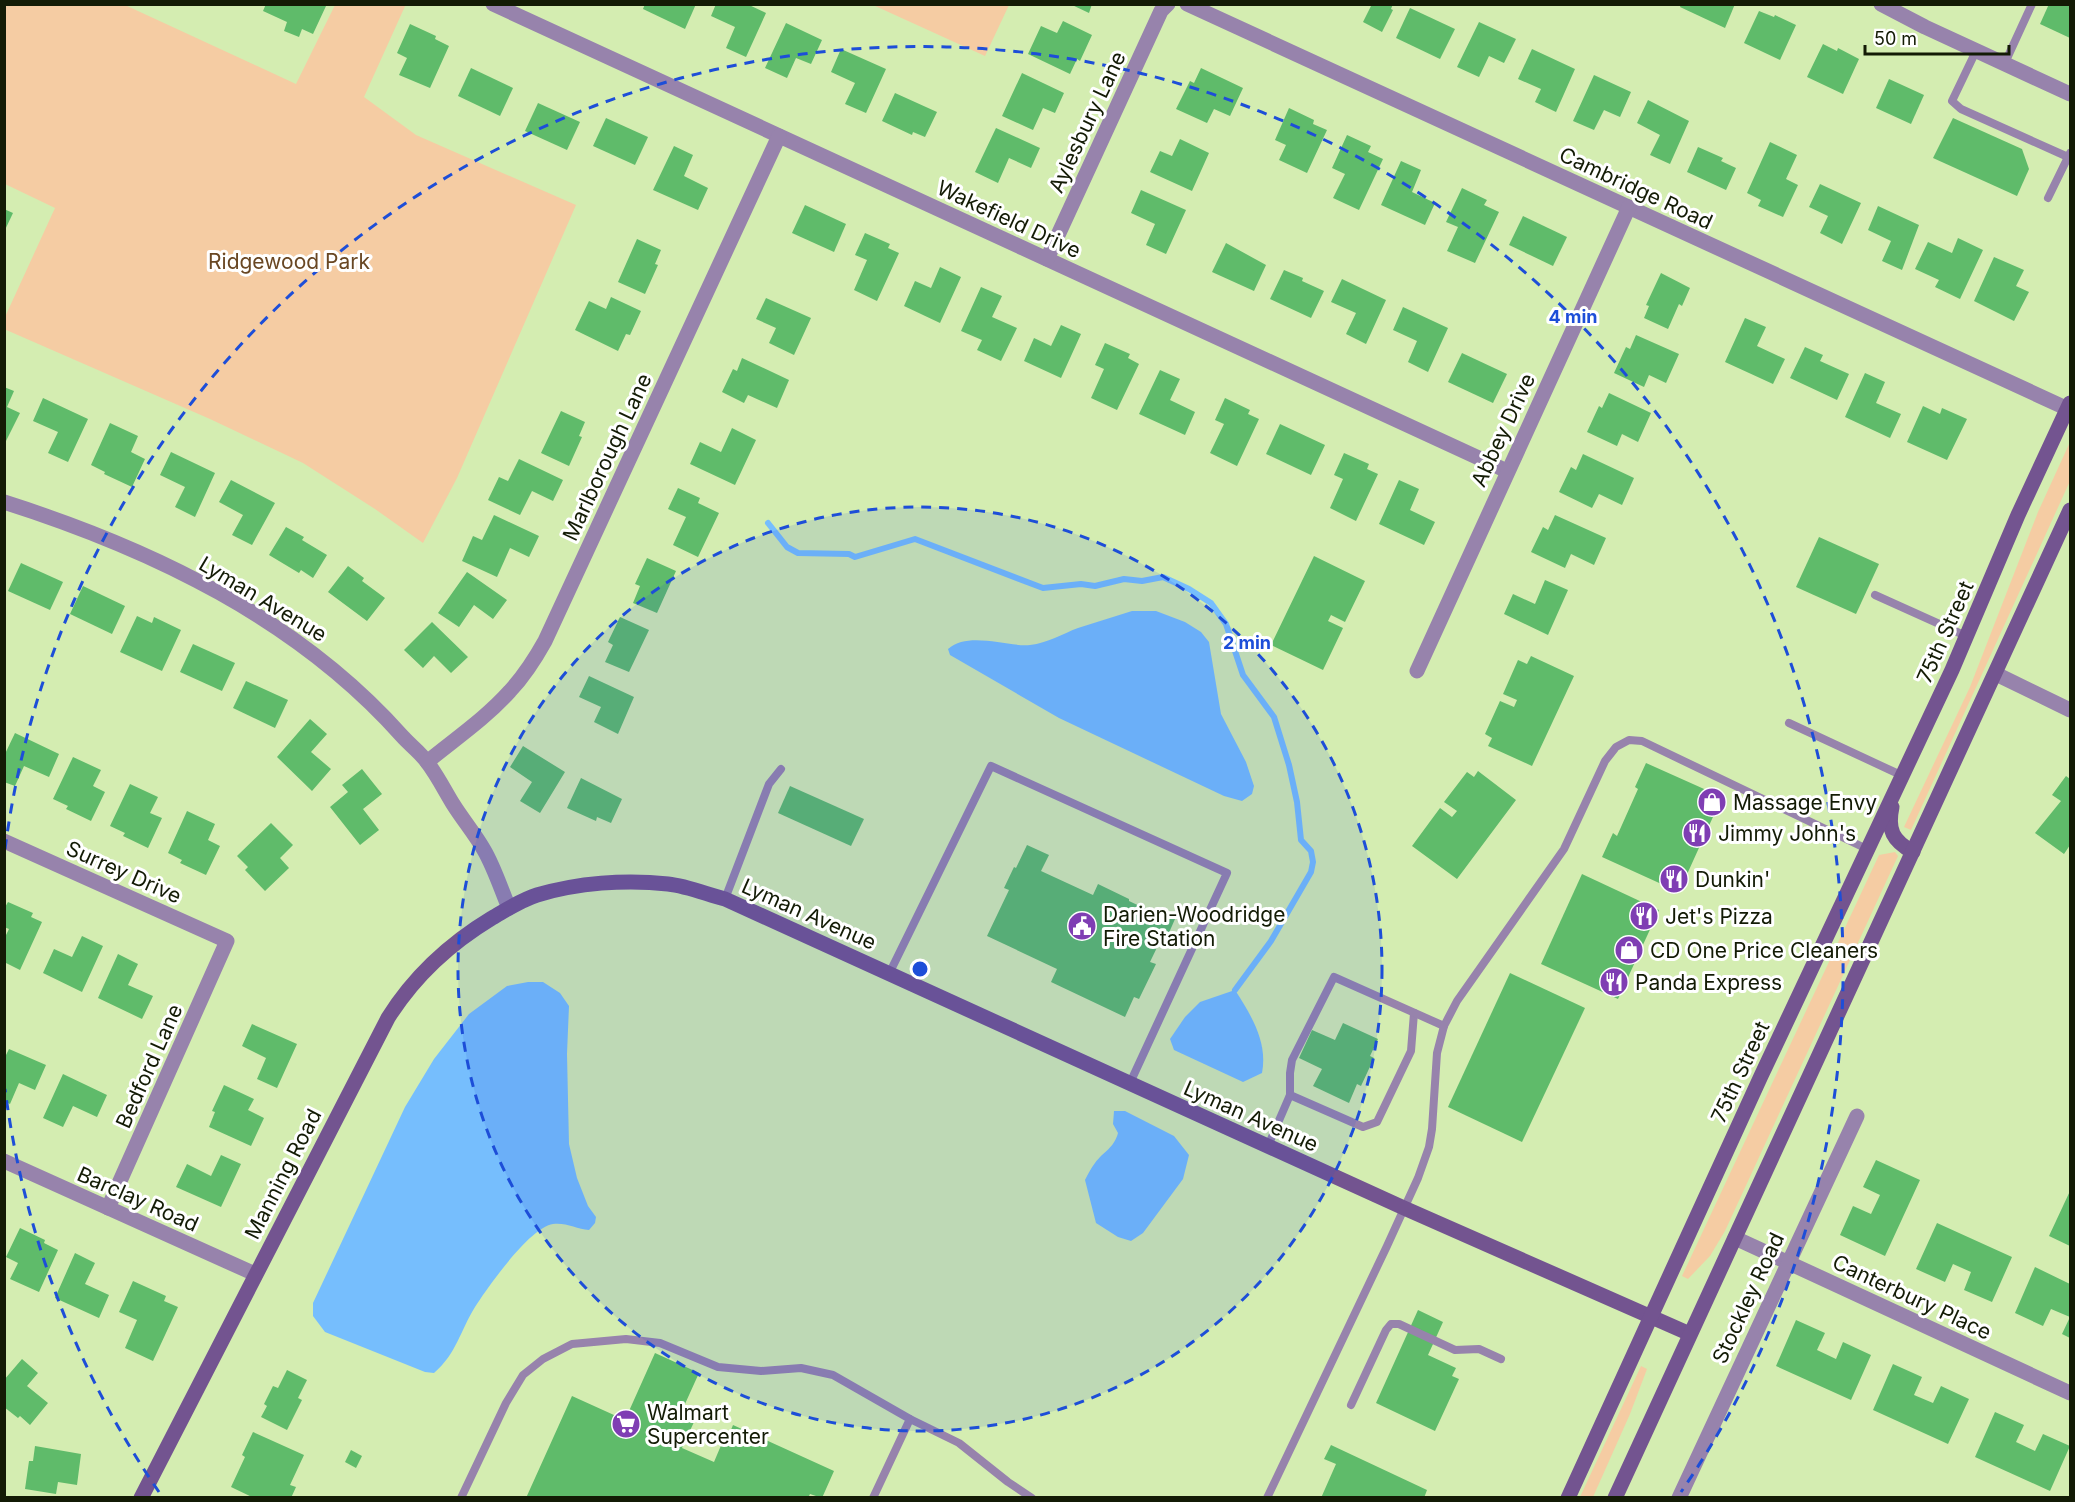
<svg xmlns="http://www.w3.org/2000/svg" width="2075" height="1502" font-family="Inter,sans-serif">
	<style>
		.green { fill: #f5cca3 }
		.water { fill: #76befd }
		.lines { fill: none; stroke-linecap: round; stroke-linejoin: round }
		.stream { stroke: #76befd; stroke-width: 6 }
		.building { fill: #5fbb6a }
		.lane { stroke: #9783ac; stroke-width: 8 }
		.street { stroke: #9783ac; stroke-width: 15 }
		.secondary { stroke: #735490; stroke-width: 15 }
		.ring { fill: none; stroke: #1d4ed8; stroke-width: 3; stroke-dasharray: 10 8 }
		.labels { text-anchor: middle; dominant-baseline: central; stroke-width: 6; stroke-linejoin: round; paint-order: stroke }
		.street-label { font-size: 21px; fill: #131b05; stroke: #fff }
		.park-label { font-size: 21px; fill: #694723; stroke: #fff }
		.poi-label { font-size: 21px; fill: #131b05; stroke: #fff; text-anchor: start }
		.centre { fill: #1d4ed8; stroke: #fff; stroke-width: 3 }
		.ring-label { font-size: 18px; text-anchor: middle; font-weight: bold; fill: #1d4ed8; stroke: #fff; stroke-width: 6; stroke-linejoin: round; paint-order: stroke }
	</style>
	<rect width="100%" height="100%" fill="#d4edb1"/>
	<g class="green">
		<path d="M406 4 364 97 416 135 576 205 457 478 423 543 375 509 303 463 210 419 4 329 5 317 55 208 5 184V5H125L296 84 335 5Z"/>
		<path d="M873 5H1009L985 56Z"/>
		<path d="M2070 442V481L1911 830 1904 827 1970 687 2038 512Z"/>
		<path d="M1895 852 1898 856 1725 1231 1710 1256 1688 1279 1682 1276 1879 855Z"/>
		<path d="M1641 1366 1647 1369 1630 1414 1593 1497H1580Z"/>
	</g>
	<g class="water">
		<path d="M1132 611H1156L1185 622 1201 632 1209 642 1221 714 1246 762 1254 786 1252 794 1242 801 1224 796 1059 718 950 655 948 649C969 631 1006 647 1030 645 1048 643 1062 634 1078 628 1096 622 1114 617 1132 611Z"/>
		<path d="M528 982H543L560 993 569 1006 567 1054 569 1144 577 1178 588 1206 596 1217 595 1223 589 1230C577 1229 565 1222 553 1224 530 1227 488 1287 475 1307 460 1331 457 1353 434 1373L425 1372 325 1332 313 1316V1303L405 1107 434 1059 469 1014 507 986Z"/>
		<path d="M1235 990C1251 1015 1268 1042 1262 1073L1243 1082 1174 1050 1170 1039 1185 1017 1200 1002Z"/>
		<path d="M1114 1111H1125L1174 1136 1189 1155 1183 1179 1143 1233 1131 1241 1118 1237 1096 1223 1085 1180C1088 1174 1091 1168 1095 1163 1104 1151 1114 1148 1118 1133L1113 1124Z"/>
	</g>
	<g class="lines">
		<path class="stream" d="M768 523 787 547 798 553 849 554 855 557 915 539 1043 588 1081 584 1095 586 1124 579 1142 581 1163 577 1189 589 1211 603 1226 624 1243 675 1274 717 1289 765 1297 802 1301 840 1311 851 1313 862 1311 872 1271 941 1235 990"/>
	</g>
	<g class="building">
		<path d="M266 4H323L326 6 313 34 302 29 299 37 284 31 287 22 263 11Z"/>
		<path d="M645 4H696L685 29 643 9Z"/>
		<path d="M716 4H747L766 13 746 57 726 48 735 27 711 16Z"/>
		<path d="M1070 4H1092L1089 13Z"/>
		<path d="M1372 4H1393L1391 9 1393 10 1382 32 1363 22Z"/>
		<path d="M1681 4H1735L1725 28 1680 7Z"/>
		<path d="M2049 4H2070V38L2040 24Z"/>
		<path d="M1410 8 1455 29 1440 59 1396 38Z"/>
		<path d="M1759 11 1774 17 1775 15 1796 25 1780 60 1744 43Z"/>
		<path d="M1063 21 1092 35 1080 61 1077 59 1070 74 1028 54 1041 26 1057 33Z"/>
		<path d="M1479 22 1516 39 1504 63 1489 56 1479 77 1457 67Z"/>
		<path d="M786 23 822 40 811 64 796 58 787 78 765 68Z"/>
		<path d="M410 24 436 36 435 39 449 46 430 88 399 75 407 58 397 53Z"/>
		<path d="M1823 44 1837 51 1838 48 1859 59 1843 94 1807 77Z"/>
		<path d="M841 49 886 69 866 113 845 104 855 83 831 72Z"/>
		<path d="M1532 49 1575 69 1556 112 1535 102 1541 89 1518 79Z"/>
		<path d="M471 68 513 88 500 116 458 96Z"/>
		<path d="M1201 68 1243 88 1230 116 1214 109 1207 123 1176 109 1190 81 1194 83Z"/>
		<path d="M1022 73 1064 93 1055 113 1043 108 1033 130 1002 116Z"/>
		<path d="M1594 75 1631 92 1620 117 1604 110 1594 130 1573 121Z"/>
		<path d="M1889 79 1924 95 1911 124 1876 108Z"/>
		<path d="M895 93 937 112 925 137 913 132 912 135 882 121Z"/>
		<path d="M1648 100 1689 121 1670 164 1650 155 1660 135 1637 123Z"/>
		<path d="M538 103 580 122 567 150 525 131Z"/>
		<path d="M1289 108 1314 120 1313 124 1327 130 1307 173 1279 160 1286 145 1275 140Z"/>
		<path d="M606 118 648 137 635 165 593 146Z"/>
		<path d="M1953 118 2022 149 2029 169 2017 196 1933 158Z"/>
		<path d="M996 128 1040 148 1031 168 1009 158 998 183 975 172Z"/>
		<path d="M1347 135 1371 146 1368 152 1383 159 1359 210 1333 198 1345 174 1332 168Z"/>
		<path d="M1180 139 1209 153 1192 191 1150 172 1160 151 1172 156Z"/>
		<path d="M1770 142 1797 155 1786 179 1798 185 1783 217 1758 206 1761 200 1747 193Z"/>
		<path d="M674 146 693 155 684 176 708 188 698 210 653 190Z"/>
		<path d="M1698 147 1723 158 1721 161 1736 168 1726 190 1687 172Z"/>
		<path d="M1401 161 1421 170 1412 192 1435 203 1425 225 1381 205Z"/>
		<path d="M1820 184 1861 203 1842 244 1820 233 1828 216 1809 207Z"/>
		<path d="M1462 188 1487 200 1484 205 1499 212 1475 263 1447 251 1458 227 1446 222Z"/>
		<path d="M1141 190 1186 210 1166 254 1146 245 1155 224 1131 213Z"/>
		<path d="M805 205 846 224 834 252 792 233Z"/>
		<path d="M1878 206 1919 225 1902 270 1882 261 1891 241 1868 230Z"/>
		<path d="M4 209 13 213 4 232Z"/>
		<path d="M1523 216 1567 237 1553 266 1509 245Z"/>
		<path d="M865 233 890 244 888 248 899 253 877 301 854 290 867 260 855 255Z"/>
		<path d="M1958 238 1983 250 1960 299 1935 287 1939 280 1915 269 1928 242 1952 253Z"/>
		<path d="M637 239 661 250 655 264 658 265 645 294 618 282Z"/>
		<path d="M1226 243 1266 265 1254 291 1212 272Z"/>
		<path d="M1994 257 2024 270 2016 286 2029 292 2014 321 1974 301Z"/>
		<path d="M940 267 961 277 940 323 904 306 915 281 931 288Z"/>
		<path d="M1284 270 1303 278 1302 281 1324 291 1311 318 1270 299Z"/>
		<path d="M1661 273 1690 288 1682 306 1679 304 1668 329 1644 318 1649 306 1646 305Z"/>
		<path d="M1342 279 1386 300 1366 344 1346 334 1356 313 1331 302Z"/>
		<path d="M981 287 1002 296 992 317 1017 328 1001 361 977 350 982 340 961 331Z"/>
		<path d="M611 297 641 311 630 335 626 334 618 351 575 330 589 301 606 309Z"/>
		<path d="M766 298 811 318 794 355 769 343 776 328 756 319Z"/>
		<path d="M1403 307 1448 328 1428 372 1408 362 1417 341 1393 330Z"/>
		<path d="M1745 318 1766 327 1757 346 1785 359 1773 384 1725 362Z"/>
		<path d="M1061 325 1081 334 1061 378 1024 361 1034 338 1051 346Z"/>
		<path d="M1636 335 1679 354 1666 383 1649 375 1644 387 1614 373 1626 347 1630 349Z"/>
		<path d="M1105 343 1130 354 1128 358 1139 364 1117 410 1091 398 1104 369 1095 365Z"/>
		<path d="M1805 347 1823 355 1820 361 1849 374 1837 400 1790 378Z"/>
		<path d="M1462 353 1507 374 1493 403 1448 382Z"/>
		<path d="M742 358 789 380 777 408 748 395 744 403 722 392 733 369 737 371Z"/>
		<path d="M1160 370 1180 379 1170 400 1195 412 1185 435 1139 414Z"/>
		<path d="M1865 373 1885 382 1876 403 1901 414 1890 438 1845 417Z"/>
		<path d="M4 387 14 391 7 407 20 413 4 445Z"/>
		<path d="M1609 393 1651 413 1638 442 1622 434 1617 446 1587 432 1599 406 1602 408Z"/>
		<path d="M43 398 88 419 68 462 48 453 58 432 33 421Z"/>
		<path d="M1225 398 1250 410 1248 414 1259 419 1237 466 1210 453 1224 424 1215 420Z"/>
		<path d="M1923 406 1940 414 1942 408 1967 419 1947 460 1907 442Z"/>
		<path d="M561 411 585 422 579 436 582 437 569 466 541 453Z"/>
		<path d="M110 423 138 436 131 452 145 459 132 487 104 474 105 472 91 465Z"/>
		<path d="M1280 424 1325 445 1311 475 1266 454Z"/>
		<path d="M732 428 756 440 735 485 690 464 700 442 721 452Z"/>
		<path d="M171 452 215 473 195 517 175 507 185 487 160 475Z"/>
		<path d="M1344 453 1369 464 1367 469 1378 474 1356 521 1330 508 1343 479 1334 475Z"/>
		<path d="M1583 454 1634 478 1622 505 1599 494 1592 508 1559 492 1571 467 1576 470Z"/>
		<path d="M519 459 563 480 553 501 532 491 520 515 488 500 499 477 508 481Z"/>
		<path d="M231 480 275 503 252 545 232 535 243 515 219 502Z"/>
		<path d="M1399 480 1419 489 1410 510 1435 522 1424 545 1379 524Z"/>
		<path d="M678 488 700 498 698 503 719 513 698 557 673 545 686 517 668 509Z"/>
		<path d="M494 515 539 536 529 557 510 548 497 577 462 561 473 536 482 540Z"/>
		<path d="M1555 515 1606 538 1594 565 1571 554 1565 568 1531 552 1543 527 1548 530Z"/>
		<path d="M286 527 304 537 302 540 327 555 313 578 301 570 299 573 269 555Z"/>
		<path d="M1819 537 1879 564 1856 614 1796 587Z"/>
		<path d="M1314 556 1365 581 1345 622 1331 615 1328 621 1343 628 1323 670 1271 645Z"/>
		<path d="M647 558 676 571 657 613 633 603 640 586 635 584Z"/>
		<path d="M21 563 63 582 50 610 8 591Z"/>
		<path d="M348 566 364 578 362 581 385 598 367 621 328 592Z"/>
		<path d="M467 572 507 600 493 619 474 605 459 627 438 613Z"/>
		<path d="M1545 580 1568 590 1548 635 1504 614 1513 594 1535 604Z"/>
		<path d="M83 586 125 606 112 634 70 614Z"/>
		<path d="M137 616 152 623 154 617 181 630 162 671 120 652Z"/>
		<path d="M620 617 649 630 629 672 605 662 613 645 608 642Z"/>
		<path d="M432 622 468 657 451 673 434 656 423 668 404 650Z"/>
		<path d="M193 644 235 663 222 691 180 672Z"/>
		<path d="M1531 656 1574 676 1532 766 1488 746 1492 738 1485 734 1500 701 1514 707 1517 700 1503 694 1518 660 1527 664Z"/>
		<path d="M589 676 634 697 618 734 594 722 601 707 579 697Z"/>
		<path d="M246 681 288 700 275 728 233 708Z"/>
		<path d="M310 719 327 734 311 752 331 769 312 791 277 757Z"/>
		<path d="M15 733 59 754 49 777 24 766 15 786 4 782V756Z"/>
		<path d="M523 746 565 772 540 813 520 801 532 782 510 767Z"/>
		<path d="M73 757 101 770 93 786 105 792 91 821 66 809 68 806 53 799Z"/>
		<path d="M1646 763 1722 797 1679 892 1602 857 1613 833 1617 836 1638 789 1635 787Z"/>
		<path d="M362 769 382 794 363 809 379 830 360 845 330 807 348 792 342 785Z"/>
		<path d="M1478 771 1516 800 1457 879 1412 846 1440 808 1452 817 1457 811 1444 802 1467 772 1474 777Z"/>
		<path d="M2066 776 2070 779V845L2064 854 2035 833 2061 801 2052 795Z"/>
		<path d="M581 778 622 799 611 823 597 817 596 821 567 808Z"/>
		<path d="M130 784 158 797 150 813 162 818 148 848 123 836 125 833 110 826Z"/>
		<path d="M790 786 864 819 851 846 778 813Z"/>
		<path d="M187 811 215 824 208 840 220 846 206 875 180 863 182 860 168 853Z"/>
		<path d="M271 823 293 845 280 858 289 868 265 891 245 870 248 867 237 856Z"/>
		<path d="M1027 845 1049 855 1041 871 1093 895 1098 884 1129 899V901L1148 910 1149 907 1175 919 1168 935 1164 933 1150 962 1156 964 1139 999 1134 997 1125 1017 1051 982 1057 969 987 936 1009 890 1004 888 1014 867 1016 868Z"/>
		<path d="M1582 874 1659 910 1618 999 1541 964Z"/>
		<path d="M8 902 33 913 31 917 42 922 20 970 4 962V939L9 929 4 927V909Z"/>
		<path d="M82 936 103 946 82 992 43 973 54 949 72 957Z"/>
		<path d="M118 954 138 964 128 985 153 996 142 1019 98 998Z"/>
		<path d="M1510 973 1585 1008 1522 1142 1448 1107Z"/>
		<path d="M1343 1023 1378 1039 1370 1056 1374 1058 1361 1086 1357 1084 1349 1103 1313 1086 1322 1069 1299 1058 1312 1030 1335 1040Z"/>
		<path d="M252 1024 297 1044 277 1088 257 1079 266 1058 242 1046Z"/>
		<path d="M9 1049 46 1065 35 1090 19 1083 10 1104 4 1101V1059Z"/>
		<path d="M63 1074 107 1095 97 1117 73 1106 63 1127 43 1118Z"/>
		<path d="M224 1085 254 1099 248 1110 264 1118 251 1146 209 1127 215 1112 212 1111Z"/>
		<path d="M221 1155 241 1164 221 1207 176 1187 187 1164 211 1176Z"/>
		<path d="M1876 1160 1920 1180 1885 1256 1840 1235 1853 1206 1871 1214 1880 1195 1863 1187Z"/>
		<path d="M2070 1191V1246L2049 1236Z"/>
		<path d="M1937 1223 2012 1257 1992 1302 1964 1290 1971 1272 1953 1264 1945 1282 1916 1269Z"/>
		<path d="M20 1228 45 1240 44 1243 58 1250 39 1292 10 1279 18 1263 6 1257Z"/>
		<path d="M75 1253 95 1263 85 1284 109 1295 99 1318 55 1298Z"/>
		<path d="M2035 1267 2070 1284V1338L2062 1334 2070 1317 2051 1309 2043 1326 2015 1313Z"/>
		<path d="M133 1281 166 1296 164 1301 178 1307 153 1361 125 1348 137 1320 119 1312Z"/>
		<path d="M1418 1310 1443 1322 1428 1355 1456 1368 1452 1376 1459 1379 1435 1431 1376 1403Z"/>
		<path d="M1796 1320 1825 1333 1817 1350 1836 1359 1843 1342 1871 1355 1851 1400 1776 1366Z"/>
		<path d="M655 1353 699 1373 680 1415 694 1422 682 1448 714 1462 725 1436 728 1437 733 1425 834 1471 822 1498 810 1494 808 1498H526L572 1396 625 1420Z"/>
		<path d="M22 1359 38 1373 27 1386 48 1403 30 1425 20 1416 18 1418 4 1407V1380Z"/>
		<path d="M1893 1364 1922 1377 1914 1395 1933 1403 1941 1386 1969 1399 1948 1444 1873 1410Z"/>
		<path d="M287 1370 307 1380 298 1398 302 1400 287 1430 261 1417 267 1406 264 1404 273 1386 278 1388Z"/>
		<path d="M1995 1412 2024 1425 2016 1442 2035 1451 2043 1434 2070 1446 2050 1491 1975 1457Z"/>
		<path d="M253 1432 304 1455 290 1485 296 1487 291 1498H254L231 1487 245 1457 242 1455Z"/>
		<path d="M1331 1445 1427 1490 1424 1498H1321L1336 1464 1324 1459Z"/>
		<path d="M35 1446 81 1454 77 1485 58 1482 56 1494 25 1489 29 1461H33Z"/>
		<path d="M351 1450 362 1456 356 1468 345 1462Z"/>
	</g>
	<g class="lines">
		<g class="lane">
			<path d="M1976 51 1952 101 1961 109 2068 157"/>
			<path d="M2004 65 2032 4"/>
			<path d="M2048 198 2070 153"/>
			<path d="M1875 595 1966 636"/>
			<path d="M1789 723 1903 776"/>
			<path d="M725 899 769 784 781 769"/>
			<path d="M889 974 991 766 1227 873 1130 1083"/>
			<path d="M1290 1095 1363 1127 1377 1122 1411 1051 1414 1013"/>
			<path d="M1268 1146 1290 1095V1073L1292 1060 1334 977 1444 1026"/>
			<path d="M1351 1405 1386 1330 1391 1324H1399L1455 1350 1479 1349 1501 1359"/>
			<path d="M461 1498 506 1403 523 1375 543 1359 572 1344 626 1339 660 1343 718 1367 761 1371 801 1368 833 1375 910 1419"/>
			<path d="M873 1498 910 1419 959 1443 1008 1482 1032 1498"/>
			<path d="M1267 1498 1387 1246 1418 1178 1429 1147 1432 1129 1437 1053 1444 1026 1457 1001 1564 849 1605 761 1616 747 1629 740 1642 741 1869 850"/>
		</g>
		<g class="street">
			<path d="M493 4 1507 471"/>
			<path d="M1187 4 2068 409"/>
			<path d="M1881 4 1925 27 2070 94"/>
			<path d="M1047 259 1161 11 1168 4"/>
			<path d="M4 502C152 549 298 619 402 736 410 745 420 752 427 762 437 775 445 791 453 804 463 820 475 834 484 850 494 867 501 889 509 908"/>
			<path d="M1417 671 1629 207"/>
			<path d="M1996 674 2070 710"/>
			<path d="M427 762C455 739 486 718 510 691 524 676 535 659 545 641L779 136"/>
			<path d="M4 841 227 941 108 1208"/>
			<path d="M4 1161 255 1274"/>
			<path d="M1735 1238 2070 1393"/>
			<path d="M1679 1498 1857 1116"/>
		</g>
		<g class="secondary">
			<path d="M1892 807C1887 830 1893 841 1913 852"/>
			<path d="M141 1498 388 1018C415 975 449 944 492 918 506 910 521 900 537 895 577 883 625 879 668 884 687 886 706 894 725 899L1404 1208 1690 1334"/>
			<path d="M1568 1498 1761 1076 1952 670 2018 515 2070 403"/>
			<path d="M1615 1498 2070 510"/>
		</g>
	</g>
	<circle cx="920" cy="969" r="462" fill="#1d4ed8" fill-opacity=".12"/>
	<g class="ring">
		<circle cx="920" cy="969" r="462"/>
		<path d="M159 1492A923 923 0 0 1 5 1089M5 849A923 923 0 1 1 1681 1492"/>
	</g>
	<defs>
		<g id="shop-disc" transform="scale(1.5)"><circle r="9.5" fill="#7f3eb3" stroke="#fff"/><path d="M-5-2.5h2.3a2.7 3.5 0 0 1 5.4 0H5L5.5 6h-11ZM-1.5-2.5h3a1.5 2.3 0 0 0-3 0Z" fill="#fff"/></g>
		<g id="restaurant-disc" transform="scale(1.5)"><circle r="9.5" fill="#7f3eb3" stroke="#fff"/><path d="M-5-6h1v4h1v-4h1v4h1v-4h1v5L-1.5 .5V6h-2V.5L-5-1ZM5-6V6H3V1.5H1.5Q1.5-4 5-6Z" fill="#fff"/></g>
		<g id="civic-disc" transform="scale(1.5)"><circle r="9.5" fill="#7f3eb3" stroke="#fff"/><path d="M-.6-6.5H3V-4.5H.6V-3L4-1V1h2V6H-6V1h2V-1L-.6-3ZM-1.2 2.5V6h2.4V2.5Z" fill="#fff"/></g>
		<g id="supermarket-disc" transform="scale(1.5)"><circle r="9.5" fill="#7f3eb3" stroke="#fff"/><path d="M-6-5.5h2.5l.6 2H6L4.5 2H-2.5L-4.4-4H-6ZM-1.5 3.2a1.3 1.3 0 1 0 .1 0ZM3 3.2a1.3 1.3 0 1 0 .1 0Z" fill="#fff"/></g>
	</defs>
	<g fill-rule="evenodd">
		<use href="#shop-disc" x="1712" y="802"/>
		<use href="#restaurant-disc" x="1697" y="833"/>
		<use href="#restaurant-disc" x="1674" y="879"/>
		<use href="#restaurant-disc" x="1644" y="916"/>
		<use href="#civic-disc" x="1082" y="926"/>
		<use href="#shop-disc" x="1629" y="950"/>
		<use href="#restaurant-disc" x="1614" y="982"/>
		<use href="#supermarket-disc" x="626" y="1424"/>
	</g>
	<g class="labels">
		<g class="street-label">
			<text transform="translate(1087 122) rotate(-65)">Aylesbury Lane</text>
			<text transform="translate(1636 188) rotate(25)">Cambridge Road</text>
			<text transform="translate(1009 219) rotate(25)">Wakefield Drive</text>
			<text transform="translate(1503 430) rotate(-65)">Abbey Drive</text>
			<text transform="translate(607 457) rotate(-65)">Marlborough Lane</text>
			<text transform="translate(263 599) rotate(31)">Lyman Avenue</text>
			<text transform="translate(1945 632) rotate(-66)">75th Street</text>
			<text transform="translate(124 872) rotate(24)">Surrey Drive</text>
			<text transform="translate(809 914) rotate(24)">Lyman Avenue</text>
			<text transform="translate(149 1066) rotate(-66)">Bedford Lane</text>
			<text transform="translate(1740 1072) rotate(-65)">75th Street</text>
			<text transform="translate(1251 1116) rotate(24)">Lyman Avenue</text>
			<text transform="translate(283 1174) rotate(-63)">Manning Road</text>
			<text transform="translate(138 1199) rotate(24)">Barclay Road</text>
			<text transform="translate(1912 1297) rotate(25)">Canterbury Place</text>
			<text transform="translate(1748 1298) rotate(-65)">Stockley Road</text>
		</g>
		<g class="park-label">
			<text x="289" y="261">Ridgewood Park</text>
		</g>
		<g class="poi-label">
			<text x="1733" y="802">Massage Envy</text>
			<text x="1718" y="833">Jimmy John's</text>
			<text x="1695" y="879">Dunkin'</text>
			<text x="1103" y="914">Darien-Woodridge<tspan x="1103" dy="24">Fire Station</tspan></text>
			<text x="1665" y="916">Jet's Pizza</text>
			<text x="1650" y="950">CD One Price Cleaners</text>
			<text x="1635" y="982">Panda Express</text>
			<text x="647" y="1412">Walmart<tspan x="647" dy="24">Supercenter</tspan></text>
		</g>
	</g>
	<circle cx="920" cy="969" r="9" class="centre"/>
	<g class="ring-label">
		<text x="1573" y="323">4 min</text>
		<text x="1247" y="649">2 min</text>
	</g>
	<rect width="2075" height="1502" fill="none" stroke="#131b05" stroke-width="12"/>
	<path d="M1865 45v9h144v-9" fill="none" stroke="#131b05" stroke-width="3"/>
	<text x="1874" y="45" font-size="18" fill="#131b05" stroke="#ffffff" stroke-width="4.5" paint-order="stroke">50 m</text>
</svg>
